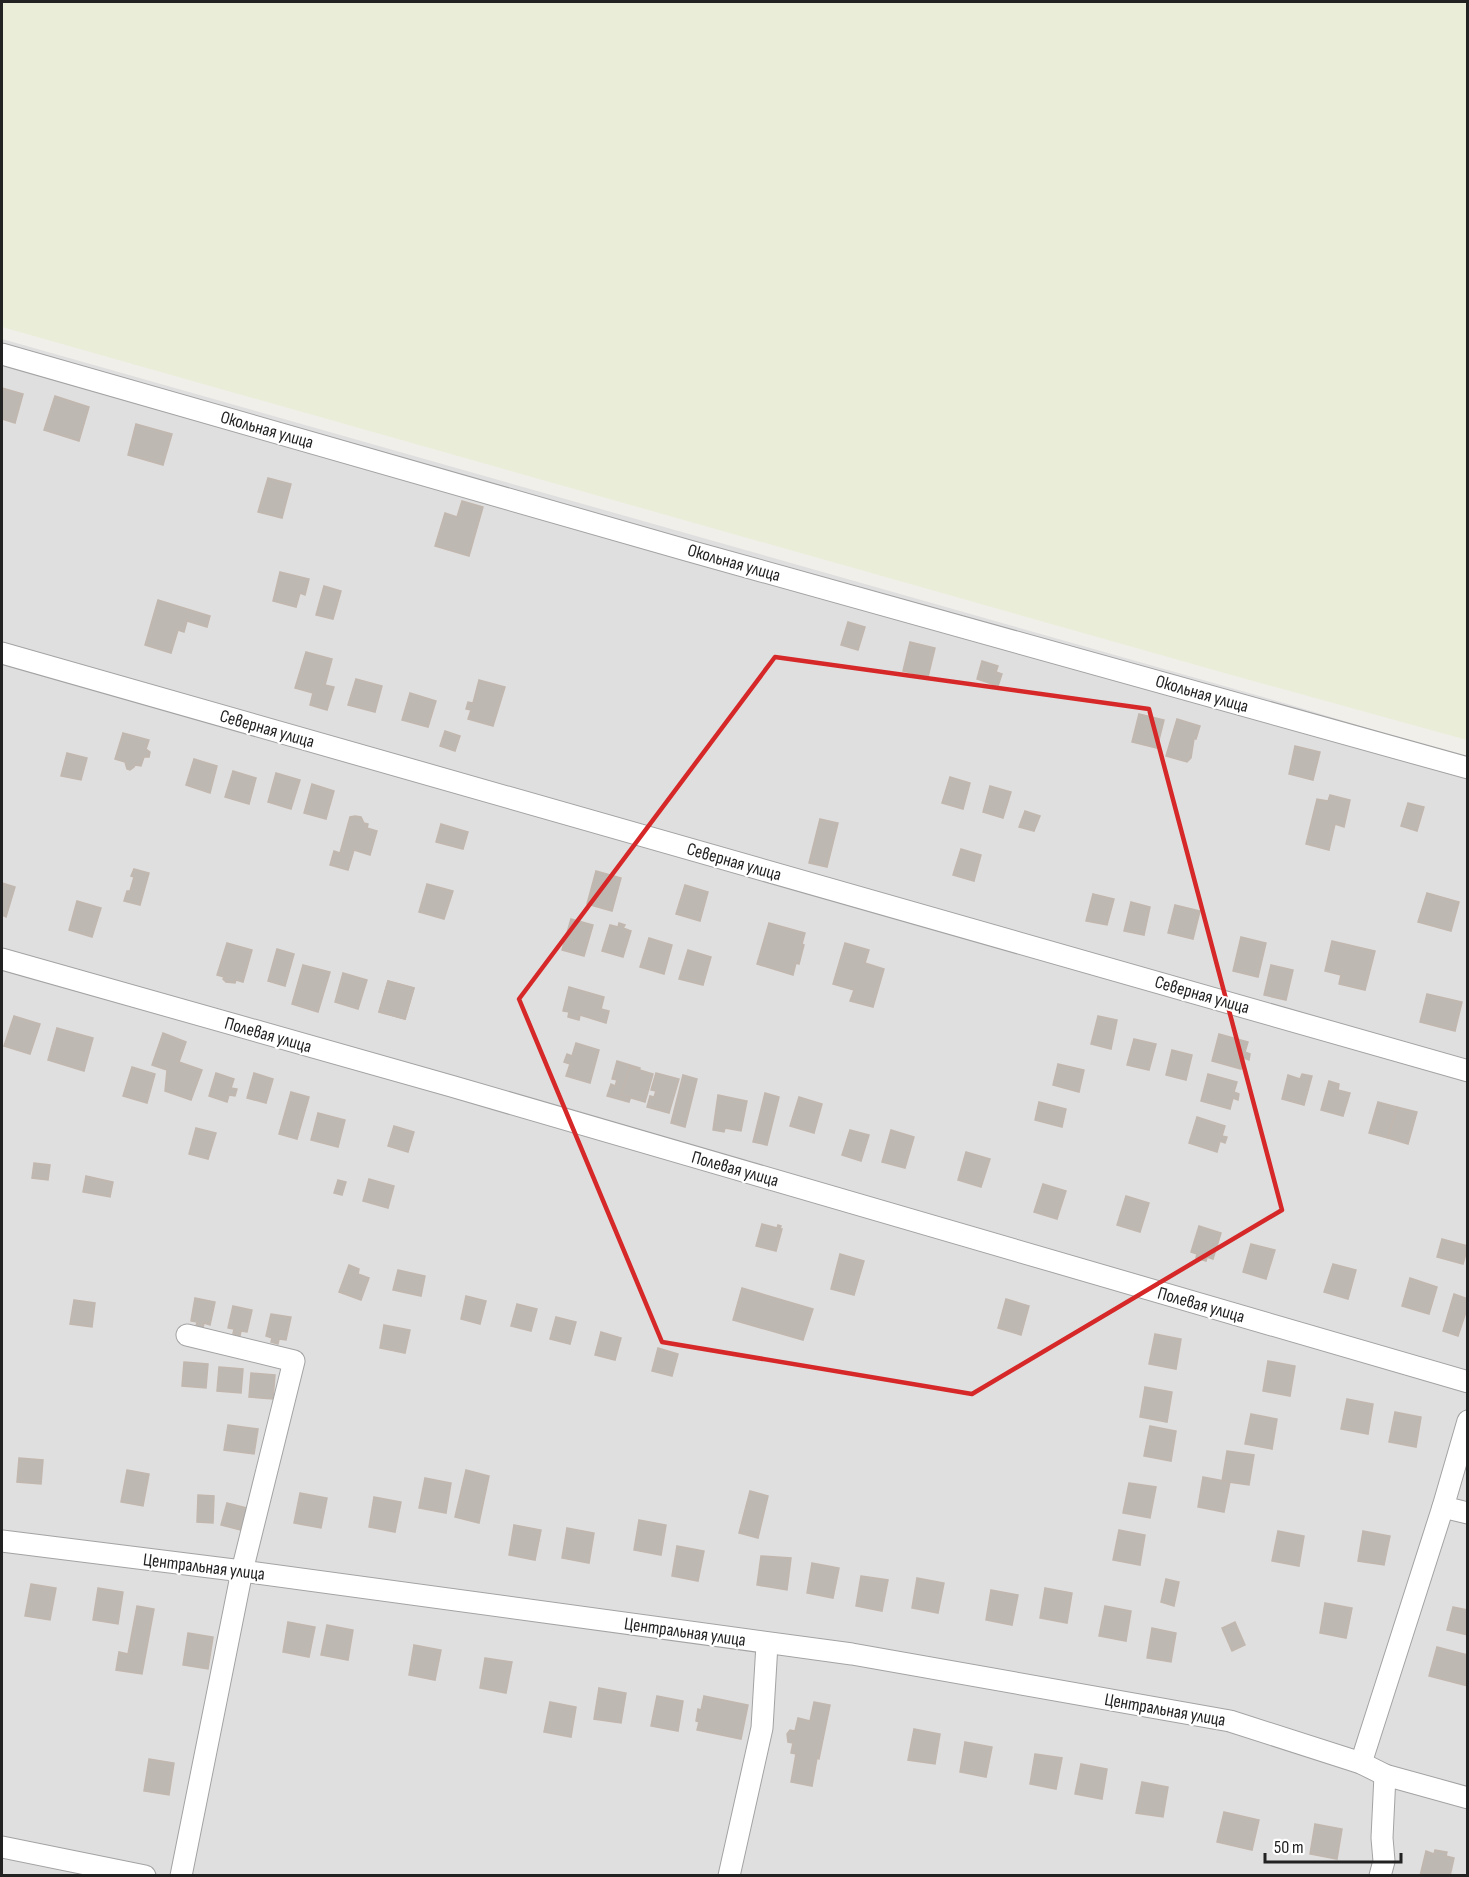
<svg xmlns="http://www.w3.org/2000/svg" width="1469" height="1877" font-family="'Sofia Sans Condensed',sans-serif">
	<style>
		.residential { fill: #e0dfdf }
		.farmland { fill: #eaedd8 }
		.building { fill: #beb8b3; stroke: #c1b7ae; stroke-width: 1.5 }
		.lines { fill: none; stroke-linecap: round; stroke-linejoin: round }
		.minor-casing { stroke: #a3a3a3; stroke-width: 23 }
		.minor { stroke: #fff; stroke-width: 21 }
		.marked { fill: none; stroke: #d62828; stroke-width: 4.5; stroke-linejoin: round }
		.labels { text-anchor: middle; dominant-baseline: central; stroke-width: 4.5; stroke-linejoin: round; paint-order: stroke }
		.street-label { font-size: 18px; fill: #222; stroke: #fff }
	</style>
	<rect width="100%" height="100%" fill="#f1efea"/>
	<path class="residential" d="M2 339 1291 705 1467 758V1875H2Z"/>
	<path class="farmland" d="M2 2H1467V740L1228 674 2 327Z"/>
	<g class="building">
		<path d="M2 388 23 394 15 423 2 419Z"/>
		<path d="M55 396 89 407 79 441 44 430Z"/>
		<path d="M136 424 172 434 163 465 128 455Z"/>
		<path d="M268 478 291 484 282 518 258 512Z"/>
		<path d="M462 501 483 507 469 556 435 546 445 513 457 517Z"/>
		<path d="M280 572 309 579 305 595 300 593 296 607 273 601Z"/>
		<path d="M324 586 341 591 333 619 316 615Z"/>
		<path d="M158 600 210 616 207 627 187 621 184 632 178 630 171 653 145 645Z"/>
		<path d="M848 622 865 627 858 650 841 645Z"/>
		<path d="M910 642 935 648 928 677 903 671Z"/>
		<path d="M306 652 332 659 325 685 334 687 327 710 310 705 313 693 295 688Z"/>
		<path d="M982 661 998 666 996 672 1002 674 998 686 977 679Z"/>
		<path d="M356 679 382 686 375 712 348 705Z"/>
		<path d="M479 680 505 687 493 726 468 719 471 710 466 709 468 702 473 703Z"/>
		<path d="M410 693 436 701 428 727 402 720Z"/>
		<path d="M1139 714 1164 720 1157 748 1132 742Z"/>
		<path d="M1177 719 1200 726 1196 739H1194L1191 758 1187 762 1166 756Z"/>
		<path d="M445 731 460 736 455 751 440 746Z"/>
		<path d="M123 733 149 740 146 749 150 752 149 757H144L141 766 135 765 134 767 130 770 127 769 125 762 115 759Z"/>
		<path d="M1295 746 1320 752 1313 780 1289 774Z"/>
		<path d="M67 753 87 758 81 780 61 776Z"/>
		<path d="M194 759 217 766 210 793 186 785Z"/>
		<path d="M233 771 256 778 249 804 225 797Z"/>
		<path d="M276 773 300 780 291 809 268 802Z"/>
		<path d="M950 777 970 783 963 809 942 803Z"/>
		<path d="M312 784 334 791 326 819 304 813Z"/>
		<path d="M990 786 1011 792 1003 818 983 812Z"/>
		<path d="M1330 795 1350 800 1344 827 1335 824 1329 850 1306 844 1317 799 1328 801Z"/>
		<path d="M1408 803 1424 807 1417 831 1401 826Z"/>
		<path d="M1025 811 1040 816 1034 831 1019 827Z"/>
		<path d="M355 816 361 817 364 823 368 824 367 828 377 831 370 855 354 850 348 870 330 865 334 851 340 853 350 817Z"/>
		<path d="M820 819 838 823 827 867 809 863Z"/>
		<path d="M441 824 468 832 463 849 436 842Z"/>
		<path d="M961 849 981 855 974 881 953 875Z"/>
		<path d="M134 869 149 873 140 905 124 901 127 891H130L134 877 131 876Z"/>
		<path d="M596 871 621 878 612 911 587 904Z"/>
		<path d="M2 883 15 887 6 917 2 915Z"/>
		<path d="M427 884 453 891 444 919 419 912Z"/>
		<path d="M685 885 708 892 700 921 676 914Z"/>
		<path d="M1427 893 1459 902 1451 931 1418 922Z"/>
		<path d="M1093 894 1114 899 1107 925 1086 921Z"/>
		<path d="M77 901 101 908 92 937 69 930Z"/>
		<path d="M1131 902 1150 907 1144 935 1124 931Z"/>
		<path d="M1175 905 1200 911 1193 939 1168 933Z"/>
		<path d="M571 919 593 925 584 956 562 950Z"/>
		<path d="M619 923 625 925 623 928 631 931 623 957 602 951 610 925 618 927Z"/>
		<path d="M769 923 805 933 802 944 804 945 799 964 796 963 793 975 757 964Z"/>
		<path d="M1241 937 1266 943 1258 977 1233 971Z"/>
		<path d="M649 938 672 945 664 974 640 967Z"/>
		<path d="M1332 941 1375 951 1365 990 1339 984 1341 975 1325 971Z"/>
		<path d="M227 943 252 950 243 982 236 980 235 983 226 982 223 979 224 977 217 975Z"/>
		<path d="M845 943 869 950 865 963 884 969 873 1007 850 1001 854 990 833 984Z"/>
		<path d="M277 949 294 954 285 986 268 981Z"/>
		<path d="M688 950 711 957 703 985 679 979Z"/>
		<path d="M303 965 330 972 318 1012 292 1004Z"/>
		<path d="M1271 965 1293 970 1286 1000 1264 995Z"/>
		<path d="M343 973 367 980 358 1009 335 1002Z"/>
		<path d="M388 981 414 988 405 1019 379 1012Z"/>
		<path d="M388 981 414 988 405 1019 379 1012Z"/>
		<path d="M569 987 604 997 601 1009 609 1011 606 1023 580 1015 579 1020 568 1017 569 1012 563 1011Z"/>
		<path d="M1427 994 1462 1002 1455 1031 1420 1022Z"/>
		<path d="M14 1016 40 1024 30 1054 4 1046Z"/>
		<path d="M1098 1016 1117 1020 1111 1049 1091 1044Z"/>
		<path d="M57 1028 93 1038 84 1071 48 1060Z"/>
		<path d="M163 1033 186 1042 179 1062 202 1070 191 1100 165 1091 167 1070 152 1065Z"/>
		<path d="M1219 1034 1248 1042 1245 1052 1250 1054 1249 1060 1244 1058 1241 1069 1212 1061Z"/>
		<path d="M1134 1039 1156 1044 1149 1070 1127 1065Z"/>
		<path d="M576 1043 599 1050 590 1083 566 1076 570 1064 564 1062 567 1054 572 1056Z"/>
		<path d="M1172 1050 1192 1055 1186 1080 1166 1075Z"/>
		<path d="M617 1061 640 1068 629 1102 607 1096 611 1084 615 1086 617 1080 612 1079Z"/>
		<path d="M1058 1064 1084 1070 1079 1092 1053 1085Z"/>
		<path d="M132 1067 155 1074 147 1103 123 1096Z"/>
		<path d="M630 1067 653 1074 645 1102 621 1095Z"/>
		<path d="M216 1073 234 1079 231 1088 237 1089 235 1096 229 1095 227 1102 209 1096Z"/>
		<path d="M254 1073 273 1079 266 1103 247 1098Z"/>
		<path d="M656 1073 679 1079 669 1113 647 1107 650 1096 654 1097 656 1091 651 1090Z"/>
		<path d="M1208 1074 1237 1082 1234 1092 1239 1094 1238 1100 1233 1098 1230 1109 1201 1101Z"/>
		<path d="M1302 1074 1312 1076 1304 1105 1282 1099 1288 1075 1300 1079Z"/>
		<path d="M683 1075 697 1079 685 1127 671 1123Z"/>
		<path d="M1329 1081 1339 1084 1338 1090 1350 1093 1343 1116 1321 1110Z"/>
		<path d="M291 1092 309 1097 297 1139 279 1134Z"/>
		<path d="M765 1093 779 1097 767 1145 753 1142Z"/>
		<path d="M718 1095 747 1101 741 1131 725 1128 724 1132 713 1130Z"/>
		<path d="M799 1097 822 1104 814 1133 790 1126Z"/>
		<path d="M1039 1102 1066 1109 1062 1127 1035 1120Z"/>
		<path d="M1378 1102 1397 1107 1388 1138 1369 1133Z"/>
		<path d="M1397 1107 1417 1112 1408 1144 1388 1138Z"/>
		<path d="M318 1113 345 1120 338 1147 311 1140Z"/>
		<path d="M1197 1117 1225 1126 1222 1136 1227 1137 1225 1143 1220 1141 1217 1152 1189 1143Z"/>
		<path d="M394 1126 414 1132 408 1152 388 1146Z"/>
		<path d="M196 1128 216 1133 208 1159 189 1154Z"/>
		<path d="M850 1130 869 1135 861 1161 842 1155Z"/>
		<path d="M891 1130 914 1137 905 1168 882 1162Z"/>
		<path d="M966 1152 990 1159 981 1187 958 1180Z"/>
		<path d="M34 1163 50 1165 48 1180 32 1178Z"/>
		<path d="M86 1176 113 1182 110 1197 83 1192Z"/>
		<path d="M369 1179 394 1186 388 1208 363 1201Z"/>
		<path d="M338 1180 346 1182 342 1195 334 1193Z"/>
		<path d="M1043 1184 1066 1191 1057 1219 1034 1212Z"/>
		<path d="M1126 1196 1149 1203 1140 1232 1117 1225Z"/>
		<path d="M762 1224 777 1228 778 1225 781 1226 780 1229H782L776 1251 756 1246Z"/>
		<path d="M1199 1226 1221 1233 1213 1259 1207 1257 1206 1261 1196 1258 1197 1254 1191 1252Z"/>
		<path d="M1442 1239 1468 1246 1463 1264 1437 1257Z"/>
		<path d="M1251 1244 1275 1250 1266 1279 1243 1272Z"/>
		<path d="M840 1254 864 1261 854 1295 831 1289Z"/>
		<path d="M1333 1264 1356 1270 1348 1299 1324 1292Z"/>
		<path d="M349 1265 359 1269 358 1274 369 1278 361 1300 339 1292Z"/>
		<path d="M398 1270 425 1276 421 1296 393 1290Z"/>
		<path d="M1410 1278 1437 1287 1429 1314 1402 1306Z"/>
		<path d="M742 1288 813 1309 803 1340 733 1320Z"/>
		<path d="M1454 1294 1468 1299V1306L1458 1336 1443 1331Z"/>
		<path d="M466 1296 486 1301 480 1324 461 1319Z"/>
		<path d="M195 1298 215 1302 210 1325 204 1323 203 1328 196 1326 197 1322 191 1321Z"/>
		<path d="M1006 1299 1029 1306 1021 1335 998 1328Z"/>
		<path d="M74 1300 95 1303 92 1327 70 1324Z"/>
		<path d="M517 1304 537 1309 531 1331 511 1326Z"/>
		<path d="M233 1306 252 1310 247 1332 241 1331 240 1336 233 1334 234 1329 228 1328Z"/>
		<path d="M271 1314 291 1317 286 1340 279 1339 278 1344 271 1342 272 1338 266 1336Z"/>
		<path d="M556 1317 576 1322 570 1344 550 1339Z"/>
		<path d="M384 1325 410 1330 405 1353 380 1348Z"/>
		<path d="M601 1332 621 1338 615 1360 595 1355Z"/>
		<path d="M1155 1334 1181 1339 1176 1369 1149 1364Z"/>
		<path d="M658 1348 678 1354 672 1376 652 1371Z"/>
		<path d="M1268 1361 1295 1366 1290 1396 1263 1391Z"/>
		<path d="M184 1362 208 1364 206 1388 182 1386Z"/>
		<path d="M219 1367 243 1369 241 1393 217 1391Z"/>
		<path d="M251 1373 275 1375 273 1399 249 1397Z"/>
		<path d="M1145 1387 1172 1392 1167 1422 1140 1417Z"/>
		<path d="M1347 1399 1373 1404 1368 1434 1341 1429Z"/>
		<path d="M1395 1412 1421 1417 1416 1447 1389 1442Z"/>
		<path d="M1251 1414 1277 1419 1272 1449 1245 1444Z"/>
		<path d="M228 1425 258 1429 254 1454 224 1450Z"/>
		<path d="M1150 1426 1176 1431 1171 1461 1144 1456Z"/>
		<path d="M1227 1451 1254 1455 1249 1485 1222 1481Z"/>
		<path d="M19 1458 43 1460 41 1484 17 1482Z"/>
		<path d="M127 1470 149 1474 143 1506 121 1502Z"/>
		<path d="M466 1470 489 1476 479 1523 455 1517Z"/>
		<path d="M1203 1477 1230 1482 1224 1512 1198 1507Z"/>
		<path d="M425 1478 451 1483 446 1513 419 1508Z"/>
		<path d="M1129 1483 1156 1487 1150 1518 1123 1513Z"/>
		<path d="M750 1491 768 1496 758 1538 739 1533Z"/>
		<path d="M300 1493 327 1498 321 1528 294 1523Z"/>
		<path d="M198 1495 214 1496 213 1523 197 1522Z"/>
		<path d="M374 1497 401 1502 395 1532 369 1527Z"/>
		<path d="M227 1503 247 1508 241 1530 221 1525Z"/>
		<path d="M639 1520 666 1525 661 1555 634 1550Z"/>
		<path d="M514 1525 541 1530 535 1560 509 1555Z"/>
		<path d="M567 1528 594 1533 589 1563 562 1558Z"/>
		<path d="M1119 1530 1145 1535 1140 1565 1113 1560Z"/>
		<path d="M1278 1531 1304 1536 1299 1566 1272 1561Z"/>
		<path d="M1363 1531 1390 1536 1384 1565 1358 1561Z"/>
		<path d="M677 1546 704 1551 698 1581 672 1576Z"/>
		<path d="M761 1556 791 1558 787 1590 757 1585Z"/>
		<path d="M812 1563 839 1568 833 1598 807 1593Z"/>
		<path d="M861 1576 888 1580 882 1611 856 1606Z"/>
		<path d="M917 1578 944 1583 938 1613 912 1608Z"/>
		<path d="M1166 1579 1179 1582 1174 1606 1161 1602Z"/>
		<path d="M31 1584 56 1588 50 1620 25 1616Z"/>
		<path d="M98 1588 123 1592 118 1624 93 1620Z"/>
		<path d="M1045 1588 1072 1593 1067 1623 1040 1618Z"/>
		<path d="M991 1590 1018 1595 1012 1625 986 1620Z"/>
		<path d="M1325 1603 1352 1608 1346 1638 1320 1633Z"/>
		<path d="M137 1606 154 1609 142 1674 116 1670 119 1652 128 1654Z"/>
		<path d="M1105 1606 1131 1611 1126 1641 1099 1636Z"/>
		<path d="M1453 1607 1468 1610V1635L1447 1630Z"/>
		<path d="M288 1622 315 1627 309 1657 283 1652Z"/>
		<path d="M1235 1622 1245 1645 1232 1651 1222 1628Z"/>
		<path d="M327 1625 353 1630 348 1660 321 1655Z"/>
		<path d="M1152 1628 1176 1633 1171 1662 1147 1658Z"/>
		<path d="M188 1633 213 1637 208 1669 183 1665Z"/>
		<path d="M414 1645 441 1650 435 1680 409 1675Z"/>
		<path d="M1437 1647 1468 1655V1686L1429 1676Z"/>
		<path d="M485 1658 512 1662 506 1693 480 1688Z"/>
		<path d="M599 1688 626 1693 621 1723 594 1719Z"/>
		<path d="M657 1696 683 1701 678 1731 651 1726Z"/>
		<path d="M704 1696 748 1705 741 1739 697 1730 699 1722 696 1721 698 1709 701 1710Z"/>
		<path d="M550 1702 576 1707 571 1737 544 1732Z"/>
		<path d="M814 1702 830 1705 819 1759 817 1758 812 1786 791 1782 796 1754 791 1753 793 1743 788 1742 787 1734 790 1730 795 1731 798 1718 810 1721Z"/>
		<path d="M914 1729 940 1734 935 1764 908 1760Z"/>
		<path d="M965 1742 992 1747 986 1777 960 1772Z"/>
		<path d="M1035 1754 1062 1758 1056 1789 1030 1784Z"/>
		<path d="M149 1759 174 1763 169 1795 144 1791Z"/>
		<path d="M1081 1764 1107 1769 1102 1799 1075 1794Z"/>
		<path d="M1142 1782 1168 1787 1163 1817 1136 1813Z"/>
		<path d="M1224 1812 1259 1820 1252 1850 1217 1842Z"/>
		<path d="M1315 1824 1342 1829 1337 1859 1310 1854Z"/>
		<path d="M1435 1850 1447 1852 1446 1856 1454 1858 1450 1876H1420L1426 1851 1434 1854Z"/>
	</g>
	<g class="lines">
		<g class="minor-casing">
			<g id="minor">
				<path d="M2 354 686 550 1468 768"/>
				<path d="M2 653 1468 1071"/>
				<path d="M2 959 451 1086 1468 1382"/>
				<path d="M1443 1507 1468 1513"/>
				<path d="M2 1541 242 1571 852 1654 1230 1721 1361 1763 1385 1775 1468 1798"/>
				<path d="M1361 1763 1443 1507 1468 1421"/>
				<path d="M2 1847 145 1876"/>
				<path d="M181 1876 242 1571 294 1361 187 1335"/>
				<path d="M729 1876 762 1728 767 1644"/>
				<path d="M1380 1876 1384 1861 1382 1838 1385 1775"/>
			</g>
		</g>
		<use href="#minor" class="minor"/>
	</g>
	<path class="marked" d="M775 657 1149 709 1282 1210 972 1394 662 1342 519 999Z"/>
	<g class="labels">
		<g class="street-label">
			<text transform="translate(267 430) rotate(16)">Окольная улица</text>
			<text transform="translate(734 563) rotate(16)">Окольная улица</text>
			<text transform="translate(1202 694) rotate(16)">Окольная улица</text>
			<text transform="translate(267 729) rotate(16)">Северная улица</text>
			<text transform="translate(734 862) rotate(16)">Северная улица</text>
			<text transform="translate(1202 995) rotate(16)">Северная улица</text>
			<text transform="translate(268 1035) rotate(16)">Полевая улица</text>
			<text transform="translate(735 1169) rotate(16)">Полевая улица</text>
			<text transform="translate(1201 1305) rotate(16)">Полевая улица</text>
			<text transform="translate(204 1567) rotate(7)">Центральная улица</text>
			<text transform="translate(685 1632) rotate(8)">Центральная улица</text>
			<text transform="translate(1165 1710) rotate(10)">Центральная улица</text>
		</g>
	</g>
	<rect width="1469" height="1877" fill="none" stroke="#222222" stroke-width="6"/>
	<path d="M1265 1853v9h136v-9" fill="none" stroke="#222222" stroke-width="3"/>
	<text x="1274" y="1853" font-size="18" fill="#222222" stroke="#ffffff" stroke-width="4.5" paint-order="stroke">50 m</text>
</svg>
